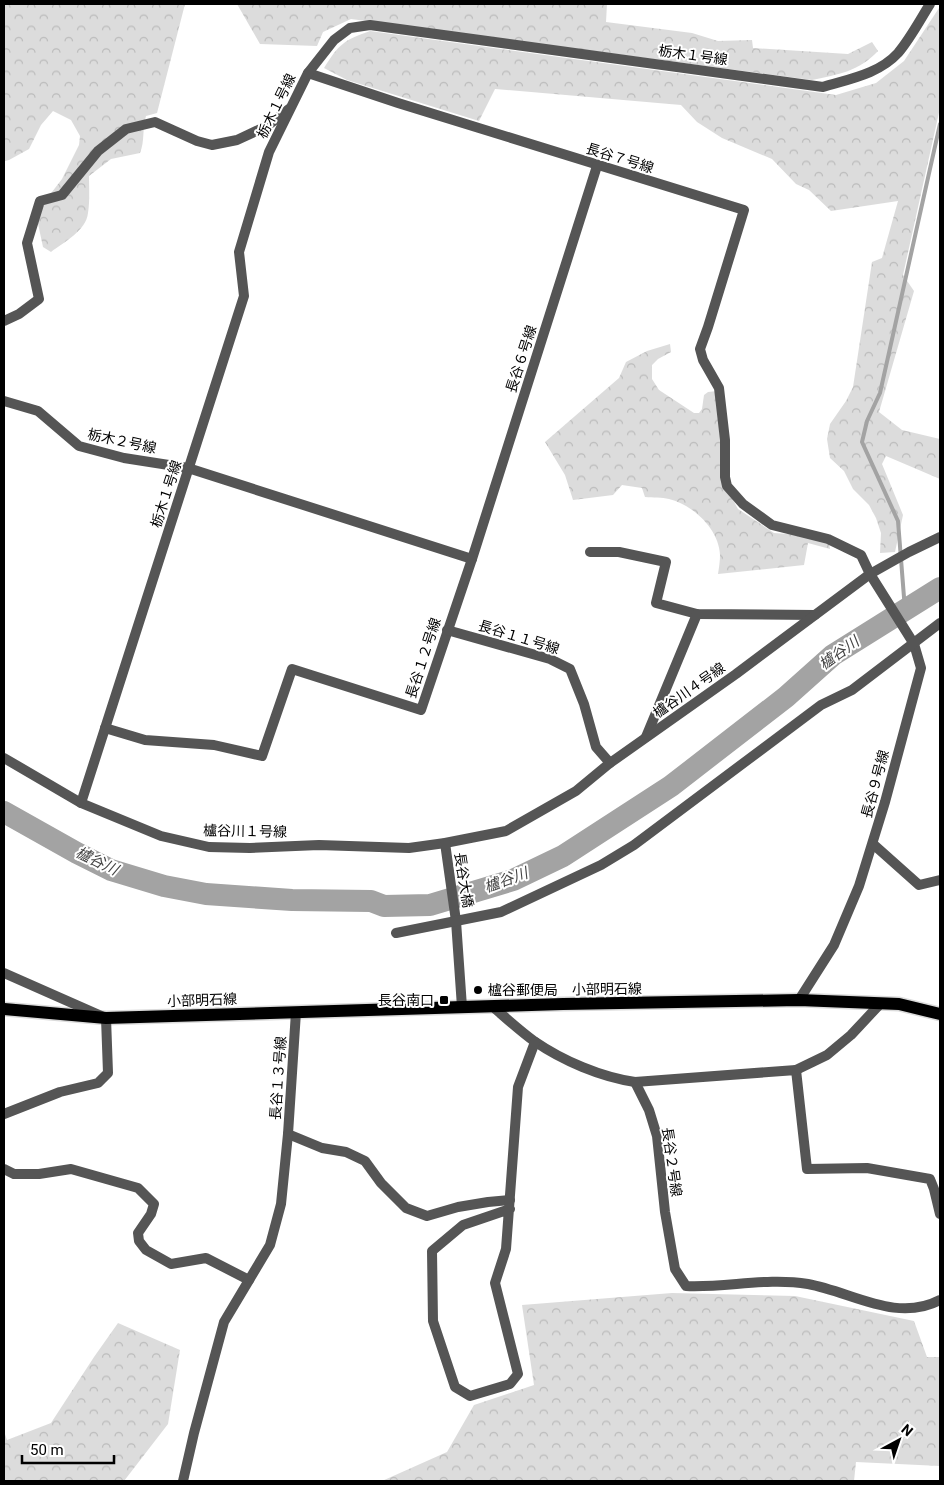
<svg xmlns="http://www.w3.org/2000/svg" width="944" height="1485" font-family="Roboto,'Noto Sans JP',sans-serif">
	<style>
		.forest { fill: url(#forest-crowns) }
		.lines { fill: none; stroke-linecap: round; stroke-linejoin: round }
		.stream { stroke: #a3a3a3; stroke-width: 4 }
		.river { stroke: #a3a3a3; stroke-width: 22 }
		.primary-casing { stroke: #dbdbdb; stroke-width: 15 }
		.street { stroke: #555; stroke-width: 10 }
		.primary { stroke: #000; stroke-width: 12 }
		.poi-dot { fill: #000; stroke: #fff; stroke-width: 2 }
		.labels { text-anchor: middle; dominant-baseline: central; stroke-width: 4; stroke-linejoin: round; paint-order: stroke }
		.street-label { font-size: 14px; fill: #000; stroke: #fff }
		.poi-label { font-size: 14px; fill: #000; stroke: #fff; text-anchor: start }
		.water-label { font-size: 15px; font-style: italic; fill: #444; stroke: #fff }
	</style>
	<defs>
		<pattern id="forest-crowns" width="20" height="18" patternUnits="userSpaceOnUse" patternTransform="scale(1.25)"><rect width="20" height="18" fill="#dcdcdc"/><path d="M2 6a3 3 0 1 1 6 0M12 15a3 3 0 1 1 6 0" fill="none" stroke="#bbb"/></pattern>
	</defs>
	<rect width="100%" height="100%" fill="#fff"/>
	<g class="forest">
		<path d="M4 4H185L157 113 146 116C142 129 145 141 140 153L111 159 89 176C89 188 90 201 88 213 86 231 64 242 51 252L43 247 37 219 45 201 62 179 79 145 80 136 71 120 53 111 41 125 29 149 9 160 4 161Z"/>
		<path d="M237 4H607L606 22 692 33 718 41 752 40 753 48 848 54 872 42 878 51C858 72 839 74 812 80L351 19 323 32 317 46 260 44Z"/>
		<path d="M939 8 940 108 903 275 914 291 879 412 902 430 940 439V479L886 456 882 464 903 515 895 552 880 553 881 533 876 518 869 505 853 489 844 471 830 458 827 439 830 424 846 401 853 387 872 262 882 258 898 201 831 211 809 190 796 184 772 159 722 138 697 122 681 105 495 89 479 121 347 80 324 68C339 44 344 40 370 31L836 95 876 83 904 61Z"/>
		<path d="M670 344 671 352 658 359 652 365V379L659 390 694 413H699L702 409 704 395 708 392 717 391 723 482 738 509 774 533 803 535 829 543 830 549 808 543 804 565 718 574C719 568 720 561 720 555 719 529 693 505 669 499 662 497 653 498 645 497L642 488 622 485 613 495 573 500 565 475 545 442 619 378 626 362 647 351Z"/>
		<path d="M672 1293 795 1296 914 1321 927 1357H940V1466L856 1462 854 1481H382L447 1452 474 1405 534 1385 522 1305Z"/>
		<path d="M118 1323 180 1350 168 1424 124 1481H4V1431L7 1440 51 1423 94 1357Z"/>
	</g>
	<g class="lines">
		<path class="stream" d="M905 610 898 521 862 442 867 421 880 393 940 124"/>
		<path class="river" d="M4 812 77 853 111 870 164 886 206 894 292 900 371 901 384 906 430 905 513 880 563 856 671 786 786 697 833 655 940 588"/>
		<g class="primary-casing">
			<path id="primary" d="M4 1009 106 1018 563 1004 799 1000 899 1004 940 1014"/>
		</g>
		<g class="street">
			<path d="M308 73 398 103 744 210 708 327 700 349 703 360 719 388 725 440V477L727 486 743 504 772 525 828 539 861 555 870 574 914 644 921 668 885 802 859 886 834 945 799 1000"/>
			<path d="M4 321 19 314 39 299 27 243 40 201 62 195 98 151 126 129 155 122 197 141 212 145 237 140 267 126 289 109"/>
			<path d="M4 401 38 411 79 446 124 458 188 468 472 559 421 710 292 669 262 756 214 745 145 740 105 728"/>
			<path d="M590 552H619L666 562 656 603 697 614 815 615"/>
			<path d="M472 559 597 166"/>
			<path d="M447 630 550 659 570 669 584 704 596 747 610 763"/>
			<path d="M646 737 697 614"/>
			<path d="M4 758 81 803 161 836 209 847 250 848 319 845 409 848 445 843 506 831 576 791 610 763 736 674 870 574 909 552 940 537"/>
			<path d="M81 803 244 296 239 252 269 152 308 73 334 40 350 28 370 25 823 87C849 79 879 74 898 53 910 39 920 20 930 4"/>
			<path d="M445 843 456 921 462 1007"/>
			<path d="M873 844 919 885 940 880"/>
			<path d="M396 933 501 912 601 865 634 845 821 705 852 690 940 623"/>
			<path d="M4 973 106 1018 108 1073 98 1083 60 1092 4 1114"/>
			<path d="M492 1006C506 1018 520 1031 534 1041 563 1061 601 1077 635 1082L796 1070 807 1169 867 1168 930 1179 934 1189 940 1214"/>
			<path d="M296 1012 288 1134 322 1148 346 1152 365 1161 381 1183 406 1208 427 1216 458 1207 488 1202 510 1200"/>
			<path d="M796 1070 827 1055 851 1035 880 1004"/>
			<path d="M635 1082 649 1110 657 1136 665 1212 675 1269 686 1286C726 1288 767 1277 808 1284 852 1292 896 1323 940 1300"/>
			<path d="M4 1169 14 1174H39L71 1169 138 1188 154 1204 151 1214 138 1233 139 1241 146 1250 171 1264 206 1258 249 1280"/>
			<path d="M510 1209 463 1225 432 1251 433 1321 455 1387 470 1396 510 1384 518 1374 495 1283 506 1249 518 1087 535 1042"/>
			<path d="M183 1481 194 1433 224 1322 270 1245 281 1204 288 1134"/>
		</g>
		<use href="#primary" class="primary"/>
	</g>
	<g class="poi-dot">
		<circle cx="478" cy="990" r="5"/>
		<rect x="439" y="995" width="10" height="10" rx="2.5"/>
	</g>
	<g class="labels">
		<g class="street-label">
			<text transform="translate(693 55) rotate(8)">栃木１号線</text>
			<text transform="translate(276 106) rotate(-64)">栃木１号線</text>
			<text transform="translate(620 158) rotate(17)">長谷７号線</text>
			<text transform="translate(521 359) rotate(-72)">長谷６号線</text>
			<text transform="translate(122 441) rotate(12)">栃木２号線</text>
			<text transform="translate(166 494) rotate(-72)">栃木１号線</text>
			<text transform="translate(519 637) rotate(17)">長谷１１号線</text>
			<text transform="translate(423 658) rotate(-72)">長谷１２号線</text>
			<text transform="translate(689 690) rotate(-35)">櫨谷川４号線</text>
			<text transform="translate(875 784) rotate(-75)">長谷９号線</text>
			<text transform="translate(245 831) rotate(1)">櫨谷川１号線</text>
			<text transform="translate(464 880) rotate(81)">長谷大橋</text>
			<text transform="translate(607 989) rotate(-1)">小部明石線</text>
			<text transform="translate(202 1000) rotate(-2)">小部明石線</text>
			<text transform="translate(278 1078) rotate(-86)">長谷１３号線</text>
			<text transform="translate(672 1162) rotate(82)">長谷２号線</text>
		</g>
		<g class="poi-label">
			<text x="488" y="990">櫨谷郵便局</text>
			<text x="434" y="1000" text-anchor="end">長谷南口</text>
		</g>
		<g class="water-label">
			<text transform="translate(839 653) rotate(-36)">櫨谷川</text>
			<text transform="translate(97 861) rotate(26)">櫨谷川</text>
			<text transform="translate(506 880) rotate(-20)">櫨谷川</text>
		</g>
	</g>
	<rect width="944" height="1485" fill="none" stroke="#000000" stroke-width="10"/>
	<g transform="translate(899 1440) rotate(40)" stroke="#ffffff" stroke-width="4" paint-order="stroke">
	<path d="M0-4L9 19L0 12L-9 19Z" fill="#000000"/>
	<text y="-8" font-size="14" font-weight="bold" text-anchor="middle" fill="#000000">N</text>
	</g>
	<path d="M22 1455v8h92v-8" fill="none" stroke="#000000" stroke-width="2.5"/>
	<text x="30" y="1455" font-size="15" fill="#000000" stroke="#ffffff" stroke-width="4" paint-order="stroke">50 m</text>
</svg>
